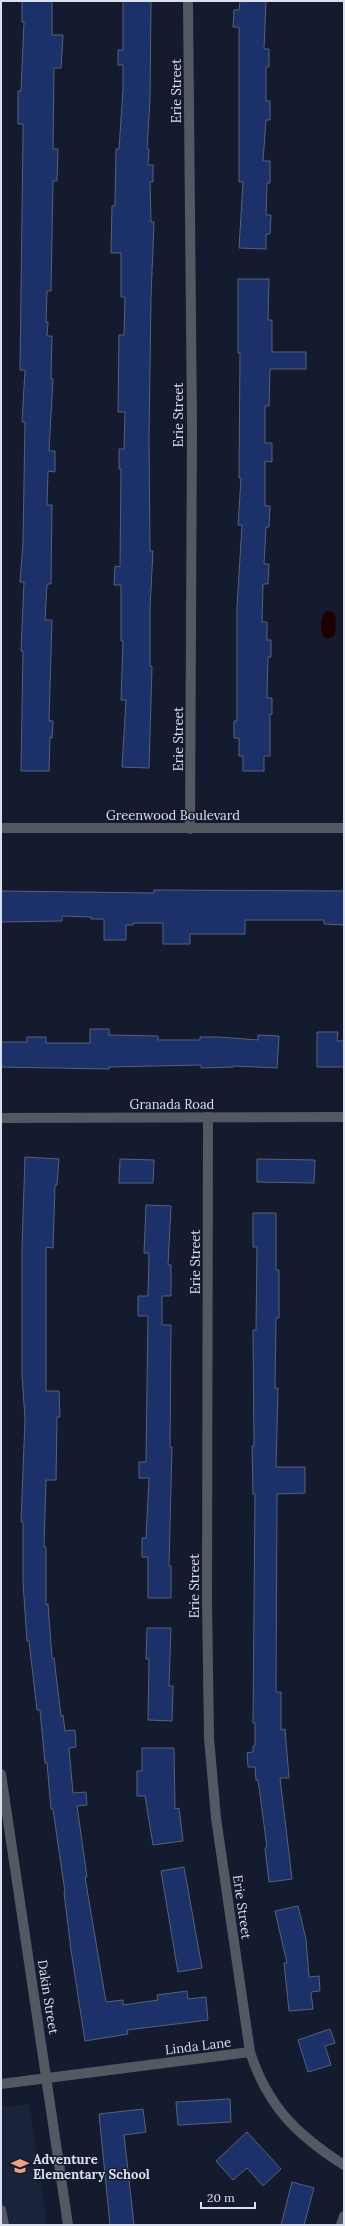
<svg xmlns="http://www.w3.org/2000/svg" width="345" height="2226" font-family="Lora,serif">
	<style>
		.built { fill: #19243c }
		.water { fill: #1c0000 }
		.building { fill: #1c3069; stroke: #576177 }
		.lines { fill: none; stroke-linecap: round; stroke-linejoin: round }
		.service { stroke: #545863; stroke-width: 10 }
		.minor { stroke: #545863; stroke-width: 10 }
		.tertiary { stroke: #545863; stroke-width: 10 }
		.labels { text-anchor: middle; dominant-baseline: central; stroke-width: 3; stroke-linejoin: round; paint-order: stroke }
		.street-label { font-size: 13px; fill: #dae0ee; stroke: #141b2e }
		.poi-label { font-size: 13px; font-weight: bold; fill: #dae0ee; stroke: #141b2e; text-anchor: start }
	</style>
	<rect width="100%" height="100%" fill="#141b2e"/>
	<path class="built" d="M29 2104 47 2225H1V2107Z"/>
	<path class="water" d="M326 611 333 612 336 619 335 635 328 639 323 637C320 629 320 617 326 611Z"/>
	<g class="building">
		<path d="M22 1H52V35H63L61 68H54L53 149H58L57 181H53L51 291H47L46 322H48L47 336H52L51 379H53L49 451H55V472L48 471 47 505H52L51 584H47L45 620H52L49 721H53L52 738 50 737 49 771H21L23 651H21L24 582H20L23 542 25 422H22L25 370H20L23 136V124H18V91H21L24 22H22Z"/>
		<path d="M123 1H151L150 99 147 149H149L148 165H153V182H150L151 222H154L151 297 149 437 150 551H153L150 608V666H152L149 768 122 767 126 700H121L123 641H121V585H114L115 566 120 567 121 469H119V449H124L125 412H118L119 335H124L125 297H121V253H111L112 206H115L116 149H119L123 89V65H118V50H123Z"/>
		<path d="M240 1H266L264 49H269V67H266V101H270V120H266L263 161H270V183H267L266 215H271L270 234H266V249L239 248 243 182H239V27H233L234 10H239Z"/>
		<path d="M238 279H269L268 320H272V352H306V369H270L269 406H265V443H272V462L265 461V506H270L269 527H266L264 564H269L268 584H263L262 622H267V640H271V657H268L267 698H272V714H270V756H264V771H243V756H239V738H234V721H237V607L242 525H238L241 478H239L240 353H238Z"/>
		<path d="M154 890 344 891V925L324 924V920H245V934H190V944H163V923H133V925H126V940H104V919H91V917L62 916V921L1 922V891L154 893Z"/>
		<path d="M90 1029H109V1035L158 1036V1040H200V1037H219L258 1040V1035L279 1036 277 1068 234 1066V1067L201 1068V1065L109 1067V1069L1 1067V1042H27V1037H46V1043H90Z"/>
		<path d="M317 1032H338L337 1041H344V1067H317Z"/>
		<path d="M25 1157 59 1159 57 1185H55L53 1248 46 1247V1391H59L60 1417H57L56 1480H46L44 1547H46V1605L48 1604 52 1658H54L61 1716 63 1715 65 1731 75 1730 76 1747 69 1748 73 1793 86 1792 87 1805 77 1806 87 1877H85L106 2002 123 2000V2005L158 2000 157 1995 187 1991 188 1999 206 1997 208 2020 127 2030 128 2034 85 2041 71 1950 64 1892H65L53 1809H51L47 1763H45L40 1710H37L29 1641H27L23 1582V1522H21L25 1419 22 1375V1247Z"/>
		<path d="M120 1159 154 1160 153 1183H119Z"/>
		<path d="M257 1159 315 1160 314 1183 257 1182Z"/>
		<path d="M146 1205 171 1206 168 1265H171V1296H162V1325H171L170 1447H172L169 1566H171V1598H148V1557H142V1538H146L149 1478H139V1462H146L148 1316H138V1296H148L149 1253H144Z"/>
		<path d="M253 1213H276V1270H279V1318H276L275 1388H278L276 1467H305V1493L277 1494 276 1692H281V1730L285 1729 289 1778H280L292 1879 269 1882 265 1848 267 1847 258 1780H256L255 1767H248L247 1753 253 1752V1746H255V1723H253L255 1494H253L252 1446H254L253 1330H256L257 1247H253Z"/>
		<path d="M147 1628H171L169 1686H173L172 1721 148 1720 149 1659H146Z"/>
		<path d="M142 1748H174L175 1809 179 1808 183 1841 153 1845 145 1796H137V1771H142Z"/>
		<path d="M184 1867 202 1968 178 1972 161 1871Z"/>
		<path d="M298 1906 306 1939 309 1977 319 1976 320 1991 311 1992 313 2009 289 2011 284 1963H287L275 1911Z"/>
		<path d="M330 2029 335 2043 325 2046 331 2065 308 2072 298 2040Z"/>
		<path d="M230 2099 231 2122 178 2125 176 2102Z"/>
		<path d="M143 2109 146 2132 124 2135 134 2225H110L99 2114Z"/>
		<path d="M247 2132 281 2169 263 2186 247 2168 233 2180 216 2161Z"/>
		<path d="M292 2182 314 2188 304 2225H281Z"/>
	</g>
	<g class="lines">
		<path class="service" d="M1 2210 4 2225"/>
		<g class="minor">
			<path d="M188 1 192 426 190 829"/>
			<path d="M208 1117 207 1599 209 1738 216 1818 250 2052C268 2107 297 2135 344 2165"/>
			<path d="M1 1118 344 1117"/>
			<path d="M1 1774 68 2225"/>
			<path d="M1 2084 250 2052"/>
			<path d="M341 2225 344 2216"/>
		</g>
		<path class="tertiary" d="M1 828H344"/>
	</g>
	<defs>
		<g id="school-bare" transform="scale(1.38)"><path d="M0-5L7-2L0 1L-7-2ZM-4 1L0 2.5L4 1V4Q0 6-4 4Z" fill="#f1a17b" stroke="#141b2e" stroke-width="2.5" paint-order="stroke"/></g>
	</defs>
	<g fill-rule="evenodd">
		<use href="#school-bare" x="20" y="2166"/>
	</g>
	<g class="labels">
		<g class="street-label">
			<text transform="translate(176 91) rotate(-90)">Erie Street</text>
			<text transform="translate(178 415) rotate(-90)">Erie Street</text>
			<text transform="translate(178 739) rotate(-90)">Erie Street</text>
			<text x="173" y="815">Greenwood Boulevard</text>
			<text x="172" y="1104">Granada Road</text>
			<text transform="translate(195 1262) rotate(-90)">Erie Street</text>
			<text transform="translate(194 1586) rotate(-90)">Erie Street</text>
			<text transform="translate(242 1907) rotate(82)">Erie Street</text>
			<text transform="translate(48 1997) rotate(81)">Dakin Street</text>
			<text transform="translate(198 2046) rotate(-7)">Linda Lane</text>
		</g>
		<g class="poi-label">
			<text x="33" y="2159">Adventure<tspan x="33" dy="15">Elementary School</tspan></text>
		</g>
	</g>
	<rect width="345" height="2226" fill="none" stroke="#dae0ee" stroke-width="4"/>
	<path d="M201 2202v6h54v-6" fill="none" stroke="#dae0ee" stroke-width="2"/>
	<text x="207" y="2202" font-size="12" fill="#dae0ee" stroke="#141b2e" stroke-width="3" paint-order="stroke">20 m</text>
</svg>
